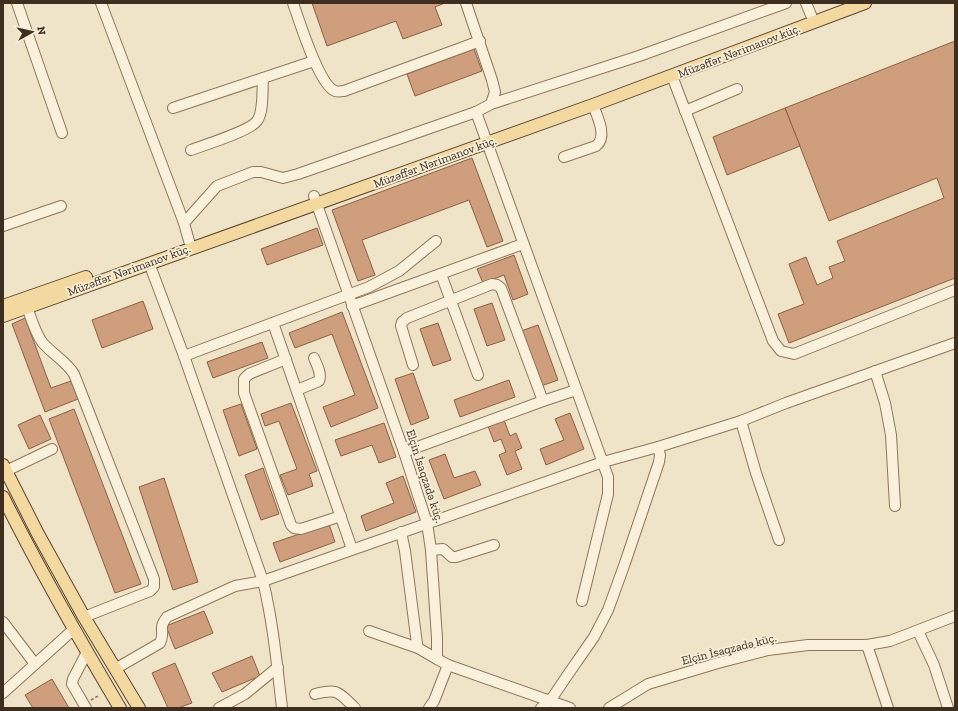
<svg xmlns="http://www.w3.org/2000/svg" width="958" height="711" font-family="'Zilla Slab',serif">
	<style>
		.building { fill: #cf9f7d; stroke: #8d5f41 }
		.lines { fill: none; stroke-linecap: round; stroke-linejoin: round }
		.minor-casing { stroke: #8d765c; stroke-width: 12 }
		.major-casing { stroke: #5b4430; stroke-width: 14 }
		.path { stroke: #8d765c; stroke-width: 1.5; stroke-dasharray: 3 2; stroke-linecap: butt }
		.minor { stroke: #faf1dc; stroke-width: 10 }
		.major { stroke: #f3d9a0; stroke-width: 12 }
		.labels { text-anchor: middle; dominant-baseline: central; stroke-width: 3.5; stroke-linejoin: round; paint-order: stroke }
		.street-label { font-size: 12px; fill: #3d2e20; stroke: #f7eed8 }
	</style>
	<rect width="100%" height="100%" fill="#f0e4c8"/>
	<g class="building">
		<path d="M312 3H445L435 7 442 25 403 39 396 21 327 46Z"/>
		<path d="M955 41V278L789 343 778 314 804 304 789 264 806 257 817 285 833 278 829 267 845 261 837 241 944 198 937 178 829 221 785 108Z"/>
		<path d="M474 49 482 71 415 96 407 74Z"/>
		<path d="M785 108 800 146 727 175 713 137Z"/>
		<path d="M472 158 503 241 487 247 469 200 362 240 375 275 358 281 332 210Z"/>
		<path d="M317 228 323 245 267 265 261 249Z"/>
		<path d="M514 255 528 294 513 300 504 275 483 283 477 269Z"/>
		<path d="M143 301 153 329 102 348 92 320Z"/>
		<path d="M492 303 505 340 487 346 474 309Z"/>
		<path d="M342 312 378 408 331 427 323 407 355 395 332 334 295 348 289 333Z"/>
		<path d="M25 318 51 388 71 381 78 399 45 412 12 324Z"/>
		<path d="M438 323 451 360 433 366 420 329Z"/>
		<path d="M538 325 558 380 541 386 521 331Z"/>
		<path d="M262 342 268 358 213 378 207 362Z"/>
		<path d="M413 373 429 418 411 425 395 379Z"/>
		<path d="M509 380 515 397 460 417 454 400Z"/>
		<path d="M291 403 317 471 309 474 313 486 288 495 280 475 297 469 279 421 265 426 261 414Z"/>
		<path d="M241 404 257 449 239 456 223 410Z"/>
		<path d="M74 409 141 584 115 593 49 419Z"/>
		<path d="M570 413 584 449 546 465 540 449 564 440 555 419Z"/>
		<path d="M40 415 51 439 29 449 18 425Z"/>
		<path d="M504 420 510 436 516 433 522 448 515 451 522 469 507 475 499 455 506 452 501 439 494 442 488 426Z"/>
		<path d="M384 423 396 457 379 463 372 445 341 456 335 440Z"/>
		<path d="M445 454 454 478 475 471 481 485 444 499 429 460Z"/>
		<path d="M263 468 279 514 261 520 245 475Z"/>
		<path d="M403 476 416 512 366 531 361 516 394 503 386 483Z"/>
		<path d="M164 478 198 582 173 590 139 487Z"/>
		<path d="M329 524 335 542 280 562 273 543Z"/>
		<path d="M204 611 213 633 175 649 166 626Z"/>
		<path d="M252 656 260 676 222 692 212 673Z"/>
		<path d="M175 663 192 703 178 708H168L152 673Z"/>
		<path d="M52 679 69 708H33L25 695Z"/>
	</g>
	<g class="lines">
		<g class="minor-casing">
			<g id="minor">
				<path d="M17 3 62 133"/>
				<path d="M101 3 184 223"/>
				<path d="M293 3C299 20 319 85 335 91 337 92 341 91 344 91L480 41"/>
				<path d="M466 3 492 80 495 92 491 104"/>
				<path d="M806 3 811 15"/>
				<path d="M672 76 773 341 781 351 794 354 955 290"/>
				<path d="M173 108 314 61"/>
				<path d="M685 111 737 89"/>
				<path d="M191 150C204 145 250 131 257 121 264 112 262 89 263 78"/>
				<path d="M564 157 596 146C608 137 597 116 593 105"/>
				<path d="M314 196 404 452 427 523 431 550 437 638V659L448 665 570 708"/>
				<path d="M3 226 61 206"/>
				<path d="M189 241 184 223 217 186 253 172H261L283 178 298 174 476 112"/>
				<path d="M149 263 184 356 263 581C273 622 277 665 282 708"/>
				<path d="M441 274 478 375"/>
				<path d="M352 306 523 244"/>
				<path d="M27 307C31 318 35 332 42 342 52 354 66 361 74 374L154 579V587L150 591 84 617"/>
				<path d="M273 323 352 549"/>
				<path d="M184 356 369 287 399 271 436 241"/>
				<path d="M286 359 249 374 244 379V393L291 525 294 528 301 529 341 516"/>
				<path d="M413 365 401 326 402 322 407 318 492 284 497 285 501 288 543 401"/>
				<path d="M875 371 885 403 891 435 895 506"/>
				<path d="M297 390 319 381C322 374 317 365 314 358"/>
				<path d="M741 421 756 473 779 540"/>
				<path d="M404 452 543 401 576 390"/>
				<path d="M6 471 52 449"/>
				<path d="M401 532 405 551 417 644 418 648 437 659"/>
				<path d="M431 550 443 549 452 557H456L494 545"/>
				<path d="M582 601 608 494V477L476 112 491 104 639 56 786 3"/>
				<path d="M3 622 35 664"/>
				<path d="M369 631 418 648"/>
				<path d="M918 631 934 665 948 708"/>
				<path d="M867 645 888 708"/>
				<path d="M115 669 160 643C166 631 157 629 167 617L235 586 263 581 603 462 658 447 741 421 786 403 955 343"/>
				<path d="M3 693 74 629"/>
				<path d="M315 694C338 688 338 692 355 708"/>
				<path d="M86 708 72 684 73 679 87 652"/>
				<path d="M219 708 245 694 278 667"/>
				<path d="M429 708 434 701 448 665"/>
				<path d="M541 708 550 701 571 670 594 637 608 610 625 563 659 462 660 455 658 447"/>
				<path d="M609 708 648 684 718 663 768 650 808 645H867L890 641 955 616"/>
			</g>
		</g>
		<g class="major-casing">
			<g id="major">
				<path d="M3 306 86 277"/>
				<path d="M3 316 593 105 865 3"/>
				<path d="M3 465 38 534 84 617 139 708"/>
				<path d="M3 497C39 569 79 639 120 708"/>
			</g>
		</g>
		<path class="path" d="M91 700 98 696"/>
		<use href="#minor" class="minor"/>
		<use href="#major" class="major"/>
	</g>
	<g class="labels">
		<g class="street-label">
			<text transform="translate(739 51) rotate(-21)">Müzəffər Nərimanov küç.</text>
			<text transform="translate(435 162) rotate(-20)">Müzəffər Nərimanov küç.</text>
			<text transform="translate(129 270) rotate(-20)">Müzəffər Nərimanov küç.</text>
			<text transform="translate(425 476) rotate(72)">Elçin İsaqzadə küç.</text>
			<text transform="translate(729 649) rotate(-14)">Elçin İsaqzadə küç.</text>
		</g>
	</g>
	<rect width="958" height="711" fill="none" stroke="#3d2e20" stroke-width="8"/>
	<g transform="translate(32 32) rotate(82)" stroke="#f7eed8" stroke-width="3" paint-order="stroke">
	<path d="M0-3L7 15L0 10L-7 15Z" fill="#3d2e20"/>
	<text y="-6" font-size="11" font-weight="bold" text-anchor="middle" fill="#3d2e20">N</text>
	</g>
</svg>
